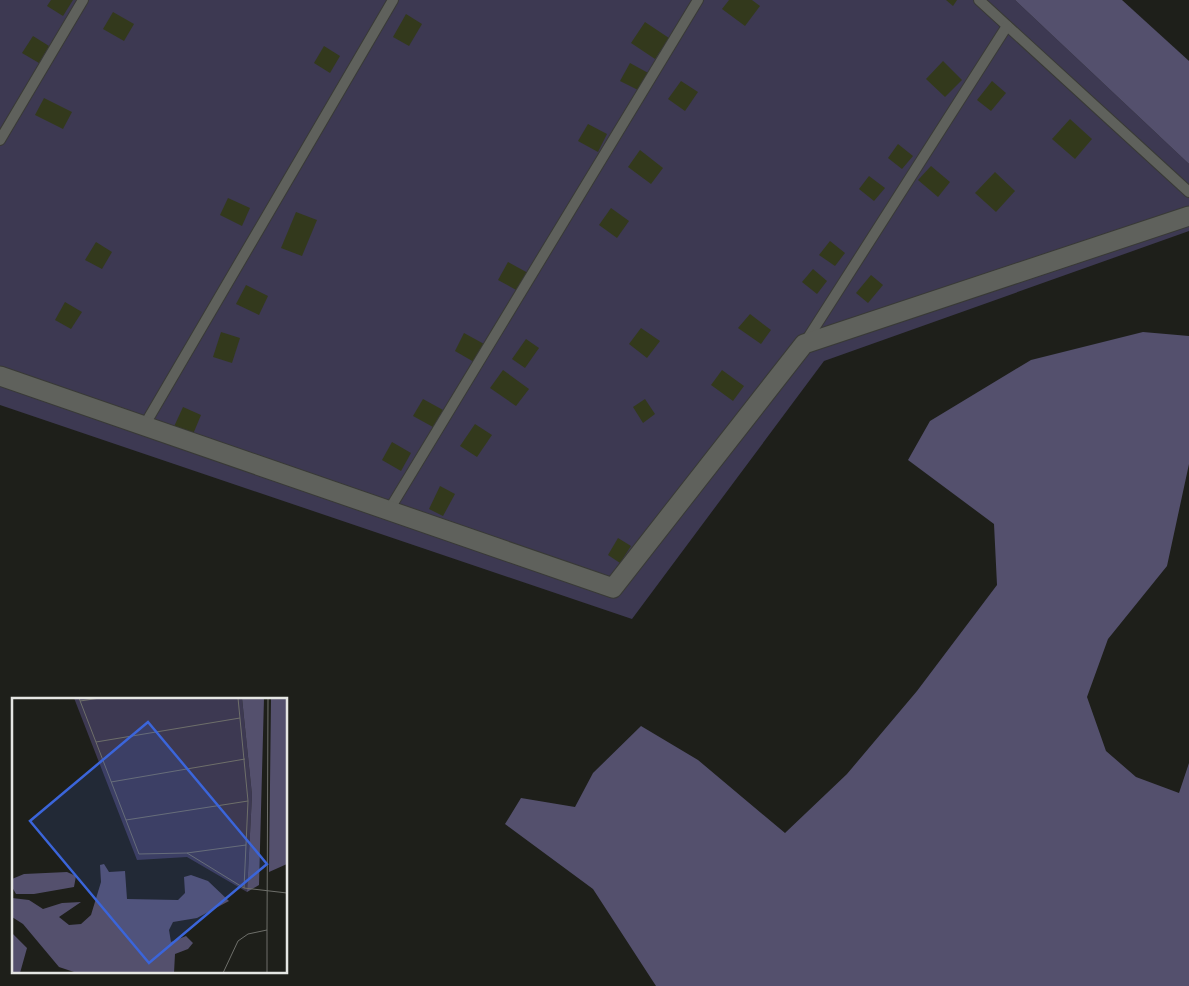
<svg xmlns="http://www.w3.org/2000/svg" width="1189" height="986" font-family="Lato,sans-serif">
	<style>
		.green { fill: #3d3952 }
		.forest { fill: #54506d }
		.building { fill: #33391c }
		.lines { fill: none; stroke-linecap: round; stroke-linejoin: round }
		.lane-casing { stroke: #393a36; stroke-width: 12 }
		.street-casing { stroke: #393a36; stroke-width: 21 }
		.lane { stroke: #5f615c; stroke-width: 10 }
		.street { stroke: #5f615c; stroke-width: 19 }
		.inset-road { fill: none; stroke: #6e6f6a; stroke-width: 1 }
		.view { fill: #3b65da; fill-opacity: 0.15; stroke: #3b65da; stroke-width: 2.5 }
		.inset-edge { fill: none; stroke: #e5e6e3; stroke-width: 2.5 }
	</style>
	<rect width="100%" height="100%" fill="#1e1f1a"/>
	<path class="green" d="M0 0H1015L1189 164V231L824 361 632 619 0 405Z"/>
	<g class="forest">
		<path d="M1015 0H1122L1189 61V164Z"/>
		<path d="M1143 332 1189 336V464L1167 566 1108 639 1087 697 1106 751 1136 777 1179 793 1189 763V986H656L593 889 505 824 521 798 575 807 593 773 641 726 698 760 785 833 847 774 917 691 997 585 994 524 908 460 930 421 1031 360Z"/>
	</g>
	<g class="building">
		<path d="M51 0H73L63 16 47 6Z"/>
		<path d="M729 0H752L760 6 745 26 722 9Z"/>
		<path d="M946 0H957L953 6Z"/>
		<path d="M113 12 134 24 124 41 103 29Z"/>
		<path d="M406 14 422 24 409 46 393 37Z"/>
		<path d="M645 22 669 38 655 59 631 43Z"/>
		<path d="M33 36 49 46 39 63 22 53Z"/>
		<path d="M324 46 340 56 330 73 314 63Z"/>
		<path d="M943 61 962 80 945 97 926 79Z"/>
		<path d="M630 63 650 74 640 91 620 81Z"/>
		<path d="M681 81 698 92 685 111 668 99Z"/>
		<path d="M992 81 1006 93 991 111 977 100Z"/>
		<path d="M44 98 72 112 63 129 35 115Z"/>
		<path d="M1070 119 1092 139 1075 159 1052 139Z"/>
		<path d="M588 124 607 134 598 152 578 141Z"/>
		<path d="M898 144 913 156 902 169 888 158Z"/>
		<path d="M640 150 663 168 651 184 628 167Z"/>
		<path d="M931 166 950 182 938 197 918 180Z"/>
		<path d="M995 172 1015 191 996 212 975 193Z"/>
		<path d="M869 176 885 188 874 201 859 189Z"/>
		<path d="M228 198 250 208 242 226 220 215Z"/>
		<path d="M611 208 629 221 617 238 599 225Z"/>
		<path d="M296 212 317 220 302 256 281 248Z"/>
		<path d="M830 241 845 253 835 266 819 255Z"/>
		<path d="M96 242 112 252 102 269 85 260Z"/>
		<path d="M508 262 528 273 518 291 498 280Z"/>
		<path d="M813 269 827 281 817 294 802 282Z"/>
		<path d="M871 275 883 285 868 303 856 293Z"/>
		<path d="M246 285 268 296 259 315 236 304Z"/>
		<path d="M65 302 82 312 71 329 55 320Z"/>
		<path d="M750 314 771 330 761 344 738 328Z"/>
		<path d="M641 328 660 341 647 358 629 344Z"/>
		<path d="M221 332 240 338 232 363 213 357Z"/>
		<path d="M464 333 484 344 474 362 455 351Z"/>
		<path d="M526 339 539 348 525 368 512 359Z"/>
		<path d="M503 370 529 389 516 406 490 388Z"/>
		<path d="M722 370 744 386 733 401 711 385Z"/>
		<path d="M423 399 443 410 433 427 413 416Z"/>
		<path d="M645 399 655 414 643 423 633 407Z"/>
		<path d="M183 407 201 415 191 439 172 431Z"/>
		<path d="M475 424 492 435 477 457 460 446Z"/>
		<path d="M392 442 411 453 401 471 382 460Z"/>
		<path d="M440 486 455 494 443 516 429 509Z"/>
		<path d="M618 538 631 546 620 563 608 555Z"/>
	</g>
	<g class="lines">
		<g class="lane-casing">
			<g id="lane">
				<path d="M979 0 1189 192"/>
				<path d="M0 140 83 0"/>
				<path d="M806 341 1007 26"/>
				<path d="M144 426 393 0"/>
				<path d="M389 510 698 0"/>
			</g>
		</g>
		<g class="street-casing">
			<path id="street" d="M0 376 613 588 804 344 1189 216"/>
		</g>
		<use href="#lane" class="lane"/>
		<use href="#street" class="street"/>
	</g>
	<g transform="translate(12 698)">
		<rect width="275" height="275" fill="#1e1f1a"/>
		<path d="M62 0H230L240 97 235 194 175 159 125 162Z" fill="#3d3952"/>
		<path d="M230 0H252L247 187 235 194 240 97ZM259 0H275V166L257 174ZM92 166 97 174 113 173 115 201 166 202 173 195 172 179 179 177 196 183 217 203 185 220 161 224 157 232 159 244 174 238 181 245 176 251 163 256 162 275H65L47 269 11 226 0 219V200L17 202 31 211 50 205 69 204 47 219 57 227 69 226 79 217 89 184 88 167ZM55 174 64 178 62 189 22 196H4L0 189V181L12 176ZM0 235 15 250 8 275H0Z" fill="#54506d"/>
		<path class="inset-road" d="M67 0 127 156 175 155 232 190 275 195M226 0 236 103 232 190M68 3 88 0M84 44 228 20M99 84 233 61M114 122 236 103M175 155 234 147M255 232V275M211 275 226 243 236 236 255 232 256 0"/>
		<path class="view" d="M136 24 255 166 137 265 18 123Z"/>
		<rect width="275" height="275" class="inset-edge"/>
	</g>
</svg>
